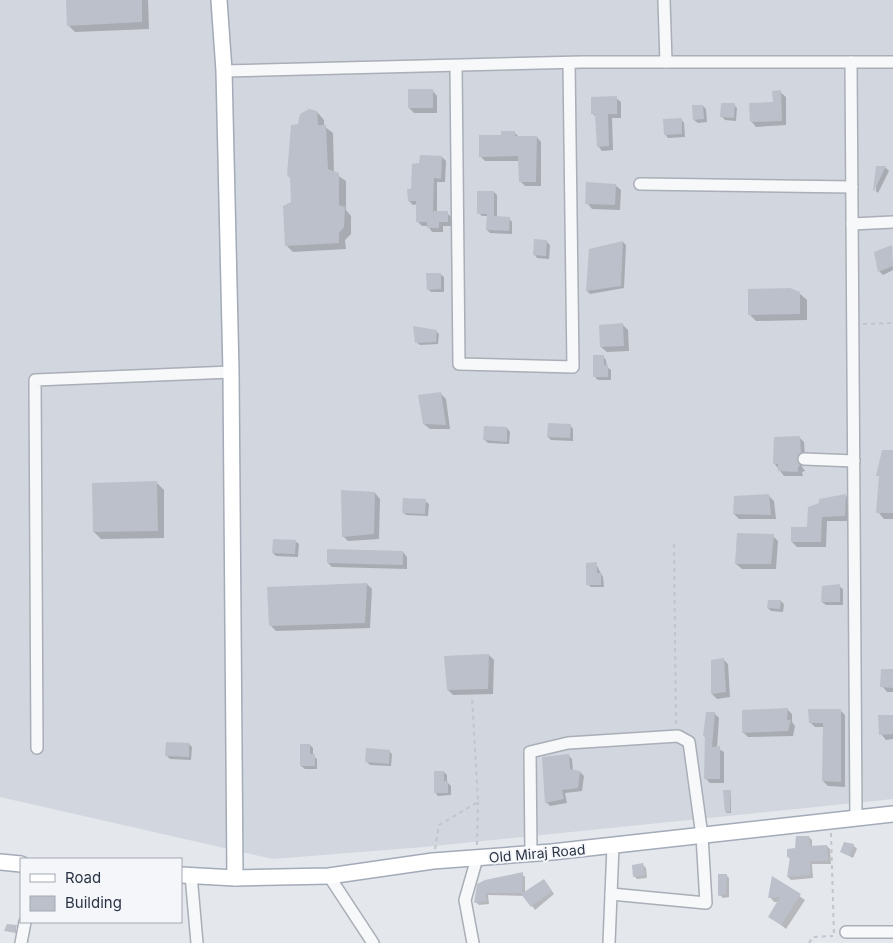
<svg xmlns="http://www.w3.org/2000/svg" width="893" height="943" font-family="Inter,sans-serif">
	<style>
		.built { fill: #d2d6de }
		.shadow { fill: #0003 }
		.building { fill: #bbc0ca }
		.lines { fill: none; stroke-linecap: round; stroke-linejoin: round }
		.minor-casing { stroke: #a9aeb7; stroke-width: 14 }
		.major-casing { stroke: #a3abb8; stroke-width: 18 }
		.path { stroke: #c2c5cb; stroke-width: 2; stroke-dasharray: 4 4; stroke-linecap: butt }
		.minor { stroke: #f7f8fa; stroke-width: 11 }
		.major { stroke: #fff; stroke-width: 15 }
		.labels { text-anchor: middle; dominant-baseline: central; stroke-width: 4; stroke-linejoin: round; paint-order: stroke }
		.street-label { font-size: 14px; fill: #2b3445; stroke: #f4f6f9 }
	</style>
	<rect width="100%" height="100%" fill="#e4e7ec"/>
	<path class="built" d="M0 0H893V799L424 847 273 859 0 797Z"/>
	<g class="shadow">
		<path d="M67 0H148L149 29 75 32 68 25Z"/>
		<path d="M432 90 437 96V113H414L409 108Z"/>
		<path d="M780 92 786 97V125L756 127 751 121 774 103Z"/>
		<path d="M616 98 621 102V118H612L613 150 602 151 598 146 597 118 593 114Z"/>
		<path d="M734 105 737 108 736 121 725 120 722 117Z"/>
		<path d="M703 106 706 109 707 122 698 123 694 120Z"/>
		<path d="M317 112 324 120V126L333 133 334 173 346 181V210L351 216V234L345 240 346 249 293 252 286 245 293 203 299 125Z"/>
		<path d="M681 119 684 123 685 137 668 138 665 134Z"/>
		<path d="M514 132 519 137H537L541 142V186H525L521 182 520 161H485L480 156 502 136Z"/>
		<path d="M442 157 446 161 445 182H437V212L447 213 451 217V226H443V232H432L428 226H422L418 222V204L413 205 409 201 412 190Z"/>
		<path d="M877 168H886L889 171 878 193 876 191Z"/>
		<path d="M615 185 621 190 620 210 592 209 587 203Z"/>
		<path d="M494 192 497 195V218H509L512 222V234L490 233 487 230 488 216H482L479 213Z"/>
		<path d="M547 242 550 245 549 259 537 258 534 254Z"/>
		<path d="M623 242 626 245 624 288 590 294 587 291 590 250Z"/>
		<path d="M891 246 893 270 883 275 880 272 875 252Z"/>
		<path d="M440 274 444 277V292H431L428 289Z"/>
		<path d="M799 293 807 300V320L756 321 749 314Z"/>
		<path d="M623 325 628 330 629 351 607 352 601 347Z"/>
		<path d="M436 331 439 334 438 344 420 345 416 342Z"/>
		<path d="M603 356 606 360 607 367 611 370V380H598L595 377Z"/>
		<path d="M441 394 446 399 450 429H430L424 424Z"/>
		<path d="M570 425 573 429V441L551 440 548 437Z"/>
		<path d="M507 428 510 432 509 444 488 443 485 440Z"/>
		<path d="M799 437 804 442 805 458 801 465 805 471 802 472 803 476H784L774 463Z"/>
		<path d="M157 483 164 490V538L101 539 94 532Z"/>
		<path d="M893 489V519H884L878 512Z"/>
		<path d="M375 493 380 499 379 539 348 541 343 536Z"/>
		<path d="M769 496 774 501 776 519H739L734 514Z"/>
		<path d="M846 496 851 501 850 521H827L826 547H797L792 542 808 528 821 500Z"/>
		<path d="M425 501 429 504 428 516 406 515 403 512Z"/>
		<path d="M773 536 778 541 776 569H742L736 564Z"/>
		<path d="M295 541 299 544 298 557 276 556 273 553Z"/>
		<path d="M403 552 407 557V569L332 567 328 563Z"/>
		<path d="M596 564 603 577 604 587H591L587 584Z"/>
		<path d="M367 584 372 589 370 628 276 631 271 626Z"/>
		<path d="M839 586 843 589V605H826L822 602Z"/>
		<path d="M781 601 784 604 783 612 771 611 768 608Z"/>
		<path d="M489 655 494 660 493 694 453 695 448 690Z"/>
		<path d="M723 659 728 664 730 697 717 699 712 694Z"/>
		<path d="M893 670V692H887L882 686Z"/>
		<path d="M787 709 792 714V722L795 726 793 736 748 737 743 732Z"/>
		<path d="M840 710 845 715V787L828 786 823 781 824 727H815L810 722Z"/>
		<path d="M714 713 719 718 717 748 724 752V783H710L705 778 706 738 704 736Z"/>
		<path d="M893 717V739L886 740 881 734Z"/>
		<path d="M189 744 192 747 191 760 170 759 166 755Z"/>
		<path d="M310 745 313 748V756L317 759V769H305L301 766Z"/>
		<path d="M389 751 392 754 391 766 370 765 367 762Z"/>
		<path d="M568 755 572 759 573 771 580 772 584 776 582 791 565 793 567 803 550 806 546 802Z"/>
		<path d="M444 772 447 775V782L451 786V795L438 796 435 792Z"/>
		<path d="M731 791V813H727L726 812Z"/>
		<path d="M809 837 812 840V847L827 846 830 849 831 864H812L813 878 791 880 788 877 790 859 788 857Z"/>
		<path d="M853 845 857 849 853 858 841 852Z"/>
		<path d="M643 865 646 868 647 878 637 879 634 876Z"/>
		<path d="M522 874 525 877V893L547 884 554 894 535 910 525 896 488 895 489 904 479 905 476 902 478 885Z"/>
		<path d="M726 875 729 878V897L723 898 720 895Z"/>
		<path d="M773 878 805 900 786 929 770 916 779 902H774L770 897Z"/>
		<path d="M16 926V933L6 931Z"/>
	</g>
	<g class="building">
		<path d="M66 0H142V22L67 26Z"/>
		<rect x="408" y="89" width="25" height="19"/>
		<path d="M781 90 782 121 750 122 749 103 773 102 772 91Z"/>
		<path d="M617 96V114H608L609 146 597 147 595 114H591V97Z"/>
		<path d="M721 103H735L734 118 720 117Z"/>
		<path d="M692 105H703L704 119 693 120Z"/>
		<path d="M309 109 317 111 318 125H326L328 169 339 173V205L345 207 344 227 339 233V243L285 246 283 206 291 202 290 178 287 175 291 125 298 124 300 114Z"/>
		<path d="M682 118V134L664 135 663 119Z"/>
		<path d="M501 131H515V136H537L536 182H519L518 156 479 157V135H501Z"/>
		<path d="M420 155 442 156 441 179 434 178 433 211H448V222H439V228H427V222H416V201H408L407 189H411L412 164 419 163Z"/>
		<path d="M876 166H886L874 191H873Z"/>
		<path d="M586 182 616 184 615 205 585 204Z"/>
		<path d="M477 191H494V216L510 217 509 231 486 230 487 214H477Z"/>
		<path d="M534 239 547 240 546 256 533 255Z"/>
		<path d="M623 241 621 286 586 291 589 249Z"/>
		<path d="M892 245 893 266 878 272 874 252Z"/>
		<path d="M426 273H441V289L427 290Z"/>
		<path d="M790 288 800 292V314L748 315V289Z"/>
		<path d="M623 323 624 346 600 347 599 325Z"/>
		<path d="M413 326 437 330 436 342 415 343Z"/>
		<path d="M593 355H604V365H608V377H593Z"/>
		<path d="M441 392 446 425 423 424 418 395Z"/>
		<path d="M548 423 571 424 570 438 547 437Z"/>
		<path d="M484 426 507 427V442L483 440Z"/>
		<path d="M800 436 801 452 797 459 800 466 798 467V472L778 471V464H773L774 437Z"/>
		<path d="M882 450H893V513H876L879 476H876Z"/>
		<path d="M157 481 158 531 93 532 92 483Z"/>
		<path d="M341 490 375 492 374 534 342 537Z"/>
		<path d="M769 494 771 515 733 514 734 496Z"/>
		<path d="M846 494 845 516 822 517 821 542H791V527H807L808 507 819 503V499Z"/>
		<path d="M403 498 426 499 425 514 402 513Z"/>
		<path d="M737 533 774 534 771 564H735Z"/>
		<path d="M273 539 296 540 295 554 272 553Z"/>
		<path d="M327 549 403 551V565L327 563Z"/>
		<path d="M597 562V573H601V585H586V563Z"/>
		<path d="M367 583 365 623 269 626 267 587Z"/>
		<path d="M840 584V602H821L822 586Z"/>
		<path d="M768 600H781L780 609 767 608Z"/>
		<path d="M489 654 488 689 447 690 444 656Z"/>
		<path d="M724 658 726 692 711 694V660Z"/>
		<path d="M881 669H893V688L880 687Z"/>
		<path d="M788 708 787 720H791L788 731 742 733V710Z"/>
		<path d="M808 709H841V782L822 781 823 723H809Z"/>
		<path d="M706 712H715L712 747 720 746V779H704L705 736H703Z"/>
		<path d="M878 715H893V734L879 735Z"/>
		<path d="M166 742 189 743V757L165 756Z"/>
		<path d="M300 744H310V754H315V766H300Z"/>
		<path d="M366 748 390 750 389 764 365 762Z"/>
		<path d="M569 754 570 769 580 771 578 788 562 790 564 799 545 803 542 757Z"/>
		<path d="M434 771H444V781H448V793H434Z"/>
		<path d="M723 790H731L730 812H725Z"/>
		<path d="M796 836H809L810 846 827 845 828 861H810V875L787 877 790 857H787V849L795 848Z"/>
		<path d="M844 842 854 844 850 856 840 852Z"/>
		<path d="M643 863 645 875 633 877 632 865Z"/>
		<path d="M523 872 522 893H485L487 901 474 903 477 884 485 880Z"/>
		<path d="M718 874H727L726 894 718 896Z"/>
		<path d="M772 876 801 894 781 925 768 917 780 897 768 898Z"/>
		<path d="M544 879 552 891 531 907 521 894Z"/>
		<path d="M7 924 17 925 15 932 4 931Z"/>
	</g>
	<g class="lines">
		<g class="minor-casing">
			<g id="minor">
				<path d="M664 0 666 62"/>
				<path d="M851 62 856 818"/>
				<path d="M456 66 459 364 573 367 569 63"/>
				<path d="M224 71 582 62H893"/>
				<path d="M640 184 852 187"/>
				<path d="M852 224 893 222"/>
				<path d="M804 459 854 461"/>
				<path d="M37 748 35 380 231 372"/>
				<path d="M531 854 530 752 568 743 678 736 689 742 702 836 706 903 611 894"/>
				<path d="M191 875 197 943"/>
				<path d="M329 876 373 943"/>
				<path d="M846 932H893"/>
				<path d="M21 943 25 922"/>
				<path d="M473 943 465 900 477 858"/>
				<path d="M609 943 613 846"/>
			</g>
		</g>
		<g class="major-casing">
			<g id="major">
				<path d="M219 0 224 71 231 372 235 878"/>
				<path d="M0 862 21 864"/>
				<path d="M181 875 235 878 329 876 433 861 552 852 893 814"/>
			</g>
		</g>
		<g class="path">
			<path d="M863 324 893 323"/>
			<path d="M674 544 676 727"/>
			<path d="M831 833 834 936"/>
			<path d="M477 845 478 802"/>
			<path d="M435 849 439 825 478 802 472 696"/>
			<path d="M809 943 813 937 833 936"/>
		</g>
		<use href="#minor" class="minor"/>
		<use href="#major" class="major"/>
	</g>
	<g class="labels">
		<g class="street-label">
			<text transform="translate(537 853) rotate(-5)">Old Miraj Road</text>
		</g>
	</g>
	<rect x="20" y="858" width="162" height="65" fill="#f4f6f9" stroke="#a4a8b1"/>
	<rect x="30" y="874" width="25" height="8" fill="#ffffff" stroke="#a4a8b1"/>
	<text x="65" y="883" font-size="15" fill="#2b3445">Road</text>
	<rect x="30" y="896" width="25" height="15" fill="#bbc0ca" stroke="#a4a8b1"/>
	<text x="65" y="908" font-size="15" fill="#2b3445">Building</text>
</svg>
